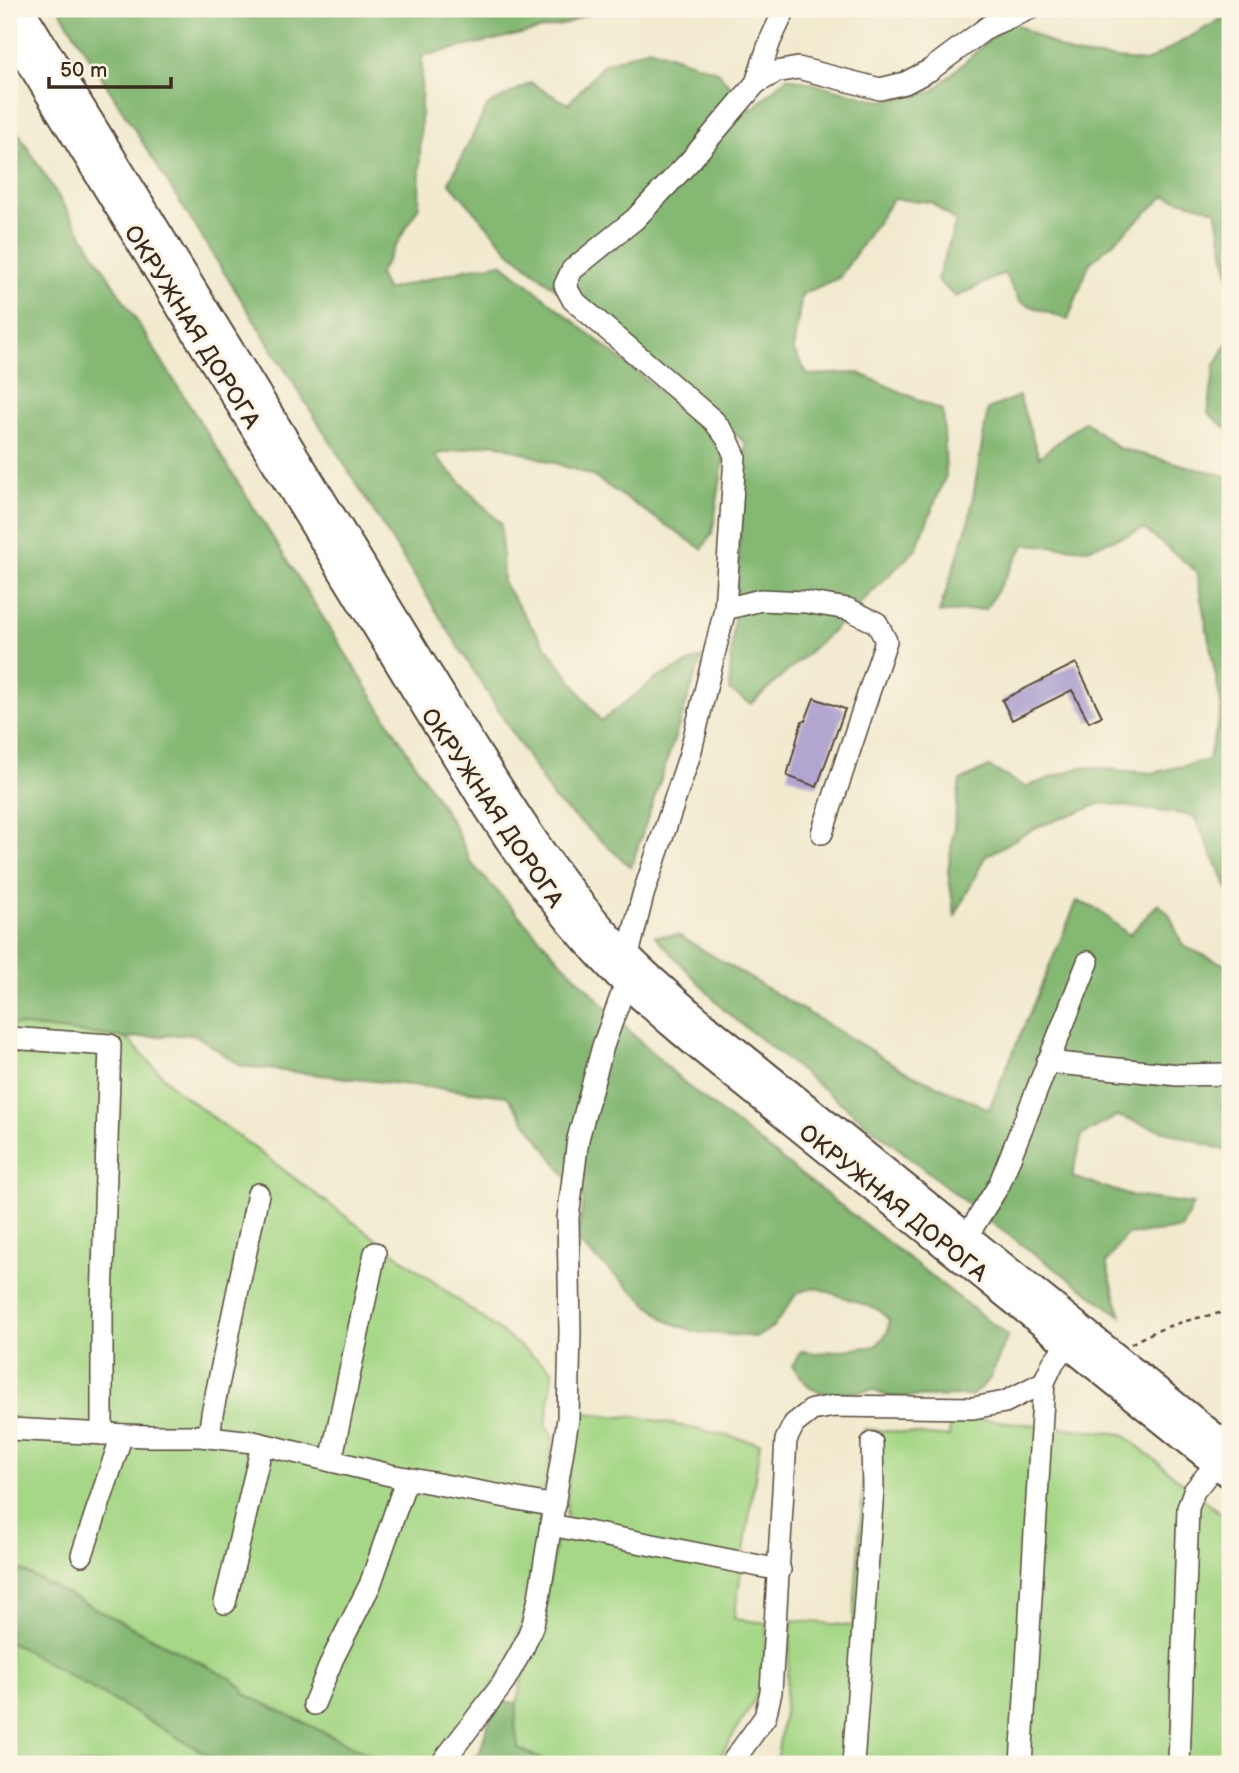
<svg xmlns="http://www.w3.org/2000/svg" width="1239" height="1773" font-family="'Balsamiq Sans',sans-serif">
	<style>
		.green { fill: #a5d786; stroke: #708052; stroke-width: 2 }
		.forest { fill: #84b873; stroke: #607148; stroke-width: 2 }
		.building { fill: #b2a6d0 }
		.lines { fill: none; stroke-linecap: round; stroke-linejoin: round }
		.minor-casing { stroke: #564739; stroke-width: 24 }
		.major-casing { stroke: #564739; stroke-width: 30 }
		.path { stroke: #564739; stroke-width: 2.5; stroke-dasharray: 5 5; stroke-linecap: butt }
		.minor { stroke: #fff; stroke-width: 21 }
		.major { stroke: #fff; stroke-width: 26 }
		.labels { text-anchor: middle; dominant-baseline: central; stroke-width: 6; stroke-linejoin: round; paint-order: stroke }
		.street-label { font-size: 24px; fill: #3b2a1e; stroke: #fcf5e5 }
	</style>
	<rect width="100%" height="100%" fill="#fcf5e5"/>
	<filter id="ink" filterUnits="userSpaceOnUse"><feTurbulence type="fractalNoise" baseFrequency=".0143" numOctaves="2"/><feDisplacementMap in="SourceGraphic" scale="14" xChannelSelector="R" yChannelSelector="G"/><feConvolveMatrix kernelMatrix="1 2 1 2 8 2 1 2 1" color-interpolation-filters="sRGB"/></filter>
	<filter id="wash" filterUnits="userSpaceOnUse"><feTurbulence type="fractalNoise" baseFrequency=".00686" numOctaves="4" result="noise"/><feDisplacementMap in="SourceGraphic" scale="28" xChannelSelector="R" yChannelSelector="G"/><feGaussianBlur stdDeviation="1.57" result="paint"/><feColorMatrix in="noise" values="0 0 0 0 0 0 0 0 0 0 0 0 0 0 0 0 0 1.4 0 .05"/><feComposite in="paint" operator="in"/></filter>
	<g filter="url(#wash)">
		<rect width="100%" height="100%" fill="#f1eacf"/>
		<g class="green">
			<path d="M9 1024 127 1038 175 1089 553 1371 546 1426 553 1438 547 1484 536 1496 543 1511 534 1575 530 1574V1598L510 1662 432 1764H389L380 1760 242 1693 232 1679 9 1564Z"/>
			<path d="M577 1412 620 1417 635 1416 760 1443 734 1619 767 1623 764 1677 760 1690 716 1764H551L518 1748 515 1725 517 1703 523 1672 540 1630 557 1536 566 1519 569 1467Z"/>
			<path d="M950 1416 1123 1434 1230 1521V1764H776L784 1712 792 1620 853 1626 864 1473 863 1440 865 1429 949 1437Z"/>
			<path d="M9 1641 224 1764H9Z"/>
		</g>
		<g class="forest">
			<path d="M59 9H598L566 24 422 56 419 206 379 274 386 290 466 269 502 263 726 445 712 534 702 549 591 475 493 443 434 455 501 524 503 582 530 624 601 721 657 678 702 657 631 867 554 799Z"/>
			<path d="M1221 19 1230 21V280L1216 210 1165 196 1089 264 1068 320 1020 302 1004 273 956 297 937 280 956 222 931 202 893 199 839 278 802 294 793 350 808 375 859 373 943 411 946 475 916 549 827 636 751 704 729 690 746 443 509 251 449 182 488 105 531 83 568 104 604 64 649 48 717 71 751 110 787 77 882 101 933 91 1010 21 1071 54 1146 62Z"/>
			<path d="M9 118 456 829 471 863 556 956 629 1031 690 1088 1008 1336 989 1380 971 1396 889 1397 873 1390 829 1395 810 1388 792 1366 801 1351 818 1353 876 1346 888 1332 889 1320 879 1310 815 1287 797 1293 774 1326 757 1337 696 1332 667 1321 576 1241 584 1201 507 1096 241 1066 194 1034 127 1038 9 1024Z"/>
			<path d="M1230 339V431L1208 413 1215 365Z"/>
			<path d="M1019 396 1039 457 1085 421 1118 448 1230 477V893L1194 816 1102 803 1035 828 985 857 955 916 948 872 960 781 989 767 1025 787 1081 767 1152 773 1208 760 1222 709 1196 571 1144 529 1087 549 1025 544 986 609 939 613 969 521 988 409Z"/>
			<path d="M1077 901 1097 909 1129 935 1158 904 1169 914 1183 946 1230 967V1152L1117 1116 1082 1135 1072 1177 1132 1196 1193 1204 1181 1229 1126 1235 1106 1263 1121 1316 996 1226 725 1011 655 936 678 935 907 1072 989 1109Z"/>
			<path d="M9 1564 232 1679 244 1689 243 1693 389 1764H224L9 1641Z"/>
			<path d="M501 1701 517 1703 515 1725 518 1748 551 1764H432L435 1761 464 1763 480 1753 487 1726Z"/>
		</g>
		<g id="blocks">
			<g class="building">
				<path d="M1076 663 1102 716 1089 722 1072 690 1012 720 1002 700Z"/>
				<path d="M814 698 845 709 817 787 787 776 802 721H805Z"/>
			</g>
		</g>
	</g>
	<g filter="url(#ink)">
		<use href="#blocks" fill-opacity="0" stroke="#564739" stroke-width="2"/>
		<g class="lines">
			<g class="minor-casing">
				<g id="minor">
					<path d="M756 83 776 72 798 68 880 89 905 83 930 70 989 26 1029 9"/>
					<path d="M725 609 761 600 805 602 848 609 877 623 886 641 822 833"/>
					<path d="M9 1038 110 1045 102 1303V1434"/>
					<path d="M1047 1062 1178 1075 1230 1074"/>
					<path d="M967 1236 999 1185 1088 962"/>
					<path d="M9 1429 146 1436H200L253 1442 390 1475 555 1506"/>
					<path d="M209 1437 212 1414 258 1194"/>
					<path d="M331 1461 375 1253"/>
					<path d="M551 1525 780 1570"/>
					<path d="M82 1555 122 1435"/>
					<path d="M225 1603 262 1445"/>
					<path d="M314 1704 333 1658 370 1585 407 1478"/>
					<path d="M441 1764 502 1685 524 1646 533 1624 539 1598 568 1419 570 1331 568 1218 578 1139 603 1046 623 991 628 955 643 895 690 754 725 609 735 456 727 438 714 421 573 300 565 285 572 270 635 219 690 161 756 83 770 41 785 9"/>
					<path d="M731 1764 765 1717 771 1692 786 1440 794 1424 812 1410 835 1406 973 1408 1005 1402 1044 1382"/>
					<path d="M853 1764 873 1489 872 1443"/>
					<path d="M1021 1764 1044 1382 1053 1363 1067 1344"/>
					<path d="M1179 1764 1188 1508 1194 1491 1216 1464"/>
				</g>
			</g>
			<g class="major-casing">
				<g id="major">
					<path d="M21 9 477 752C521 822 566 893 624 952 650 979 679 1003 708 1028L1230 1449"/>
					<path d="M9 29 486 806C522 862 561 916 607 964 634 993 665 1018 695 1044L1230 1475"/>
				</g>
			</g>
			<path class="path" d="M1131 1344C1162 1325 1195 1318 1230 1311"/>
			<use href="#minor" class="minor"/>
			<use href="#major" class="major"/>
		</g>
	</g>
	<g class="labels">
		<g class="street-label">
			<text transform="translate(192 327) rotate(58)">ОКРУЖНАЯ ДОРОГА</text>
			<text transform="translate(492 808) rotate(56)">ОКРУЖНАЯ ДОРОГА</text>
			<text transform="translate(893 1203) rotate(39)">ОКРУЖНАЯ ДОРОГА</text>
		</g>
	</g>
	<rect width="1239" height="1773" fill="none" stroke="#fcf5e5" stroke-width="35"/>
	<path d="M49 77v10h122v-10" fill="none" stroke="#3b2a1e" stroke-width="3.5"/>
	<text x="60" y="77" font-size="21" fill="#3b2a1e" stroke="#fcf5e5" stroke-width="5" paint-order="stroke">50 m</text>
</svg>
